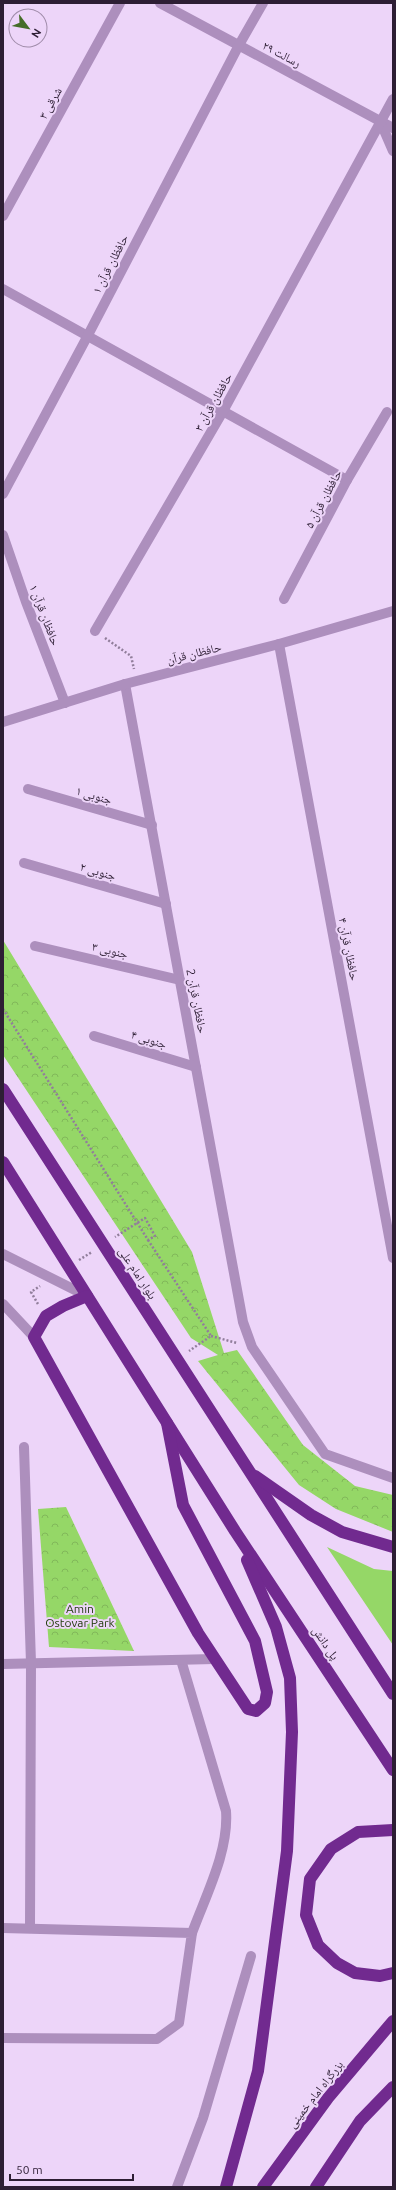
<svg xmlns="http://www.w3.org/2000/svg" width="396" height="2190" font-family="Ubuntu,'Noto Naskh Arabic',sans-serif">
	<style>
		.green { fill: #95d767 }
		.park { fill: url(#park-crowns) }
		.lines { fill: none; stroke-linecap: round; stroke-linejoin: round }
		.path { stroke: #917e9b; stroke-width: 2.5; stroke-dasharray: 2 2; stroke-linecap: butt }
		.minor { stroke: #ad8fbd; stroke-width: 10 }
		.highway { stroke: #712a8f; stroke-width: 12 }
		.labels { text-anchor: middle; dominant-baseline: central; stroke-width: 4; stroke-linejoin: round; paint-order: stroke }
		.street-label { font-size: 12px; fill: #2d1e34; stroke: #edd5f9 }
		.park-label { font-size: 12px; fill: #233d0f; stroke: #edd5f9 }
	</style>
	<defs>
		<pattern id="park-crowns" width="20" height="18" patternUnits="userSpaceOnUse"><rect width="20" height="18" fill="#95d767"/><path d="M2 6a3 3 0 1 1 6 0M12 15a3 3 0 1 1 6 0" fill="none" stroke="#81b85a"/></pattern>
	</defs>
	<rect width="100%" height="100%" fill="#edd5f9"/>
	<path class="green" d="M327 1547 374 1569 393 1571V1645Z"/>
	<g class="park">
		<path d="M3 940 192 1252 224 1353 237 1350 303 1445 355 1486 393 1495V1532L336 1509 299 1485 198 1361 218 1355 191 1338 3 1055Z"/>
		<path d="M66 1507 134 1651 49 1647 38 1509Z"/>
	</g>
	<g class="lines">
		<g class="path">
			<path d="M105 638 131 656 134 669"/>
			<path d="M3 1009 148 1240 155 1236 145 1218 115 1237"/>
			<path d="M148 1240 211 1336 189 1351"/>
			<path d="M79 1260 92 1252"/>
			<path d="M38 1304 31 1292 40 1286"/>
			<path d="M211 1336 237 1343"/>
		</g>
		<g class="minor">
			<path d="M160 3 393 128"/>
			<path d="M380 121 393 151"/>
			<path d="M3 216 120 3"/>
			<path d="M3 289 347 480"/>
			<path d="M3 494 87 337 239 45 263 3"/>
			<path d="M3 535 26 602 65 703"/>
			<path d="M284 599 347 480 387 412"/>
			<path d="M95 631 222 413 393 99"/>
			<path d="M279 644 393 1258"/>
			<path d="M125 684 243 1322 252 1347 325 1454 393 1478"/>
			<path d="M3 722 125 684 279 644 393 611"/>
			<path d="M28 789 152 825"/>
			<path d="M24 863 166 904"/>
			<path d="M35 946 180 980"/>
			<path d="M94 1036 196 1067"/>
			<path d="M3 1254 87 1296"/>
			<path d="M3 1304 34 1337"/>
			<path d="M24 1447 31 1663 30 1927"/>
			<path d="M181 1660 226 1811C229 1851 206 1895 192 1933"/>
			<path d="M3 1664 214 1659"/>
			<path d="M3 1928 192 1933 179 2023 157 2039 3 2038"/>
			<path d="M177 2187 203 2118 251 1956"/>
		</g>
		<g class="highway">
			<path d="M3 1089 393 1694"/>
			<path d="M3 1162 235 1531 393 1770"/>
			<path d="M87 1296 63 1306 46 1316 34 1337 198 1633 248 1709 256 1711 265 1703 267 1692 255 1641 183 1505 167 1423"/>
			<path d="M255 1476 311 1515 342 1532 393 1547"/>
			<path d="M393 1830 358 1832 331 1849 310 1879 306 1915 318 1945 337 1963 355 1973 380 1976 393 1973"/>
			<path d="M226 2187 258 2071 287 1851 292 1732 290 1678 276 1627 247 1560"/>
			<path d="M263 2187 328 2098 393 2021"/>
			<path d="M316 2187 360 2121 393 2087"/>
		</g>
	</g>
	<g class="labels">
		<g class="street-label">
			<text transform="translate(282 54) rotate(28)">رسالت ۲۹</text>
			<text transform="translate(50 103) rotate(-61)">۳ شرقی</text>
			<text transform="translate(110 264) rotate(-63)">حافظان قرآن ۱</text>
			<text transform="translate(213 402) rotate(-61)">حافظان قرآن ۳</text>
			<text transform="translate(323 499) rotate(-62)">حافظان قرآن ۵</text>
			<text transform="translate(45 615) rotate(69)">حافظان قرآن ۱</text>
			<text transform="translate(194 653) rotate(-14)">حافظان قرآن</text>
			<text transform="translate(94 795) rotate(16)">جنوبی ۱</text>
			<text transform="translate(98 871) rotate(16)">جنوبی ۲</text>
			<text transform="translate(349 949) rotate(79)">حافظان قرآن ۴</text>
			<text transform="translate(110 950) rotate(13)">جنوبی ۳</text>
			<text transform="translate(197 1001) rotate(79)">حافظان قرآن 2</text>
			<text transform="translate(149 1039) rotate(17)">جنوبی ۴</text>
			<text transform="translate(138 1273) rotate(57)">بلوار امام علی</text>
			<text transform="translate(326 1643) rotate(56)">پل دانش</text>
			<text transform="translate(315 2094) rotate(-52)">بزرگراه امام خمینی</text>
		</g>
		<g class="park-label">
			<text x="80" y="1608">Amin<tspan x="80" dy="14">Ostovar Park</tspan></text>
		</g>
	</g>
	<rect width="396" height="2190" fill="none" stroke="#2d1e34" stroke-width="8"/>
	<g transform="translate(28 28) rotate(122)"><circle r="19" fill="#edd5f9" stroke="#a08caa"/>
	<path d="M0-3L7 15L0 10L-7 15Z" fill="#456d28"/>
	<text y="-6" font-size="11" font-weight="bold" text-anchor="middle" fill="#2d1e34">N</text>
	</g>
	<path d="M10 2174v6h123v-6" fill="none" stroke="#2d1e34" stroke-width="2"/>
	<text x="16" y="2174" font-size="12" fill="#2d1e34" stroke="#edd5f9" stroke-width="3" paint-order="stroke">50 m</text>
</svg>
